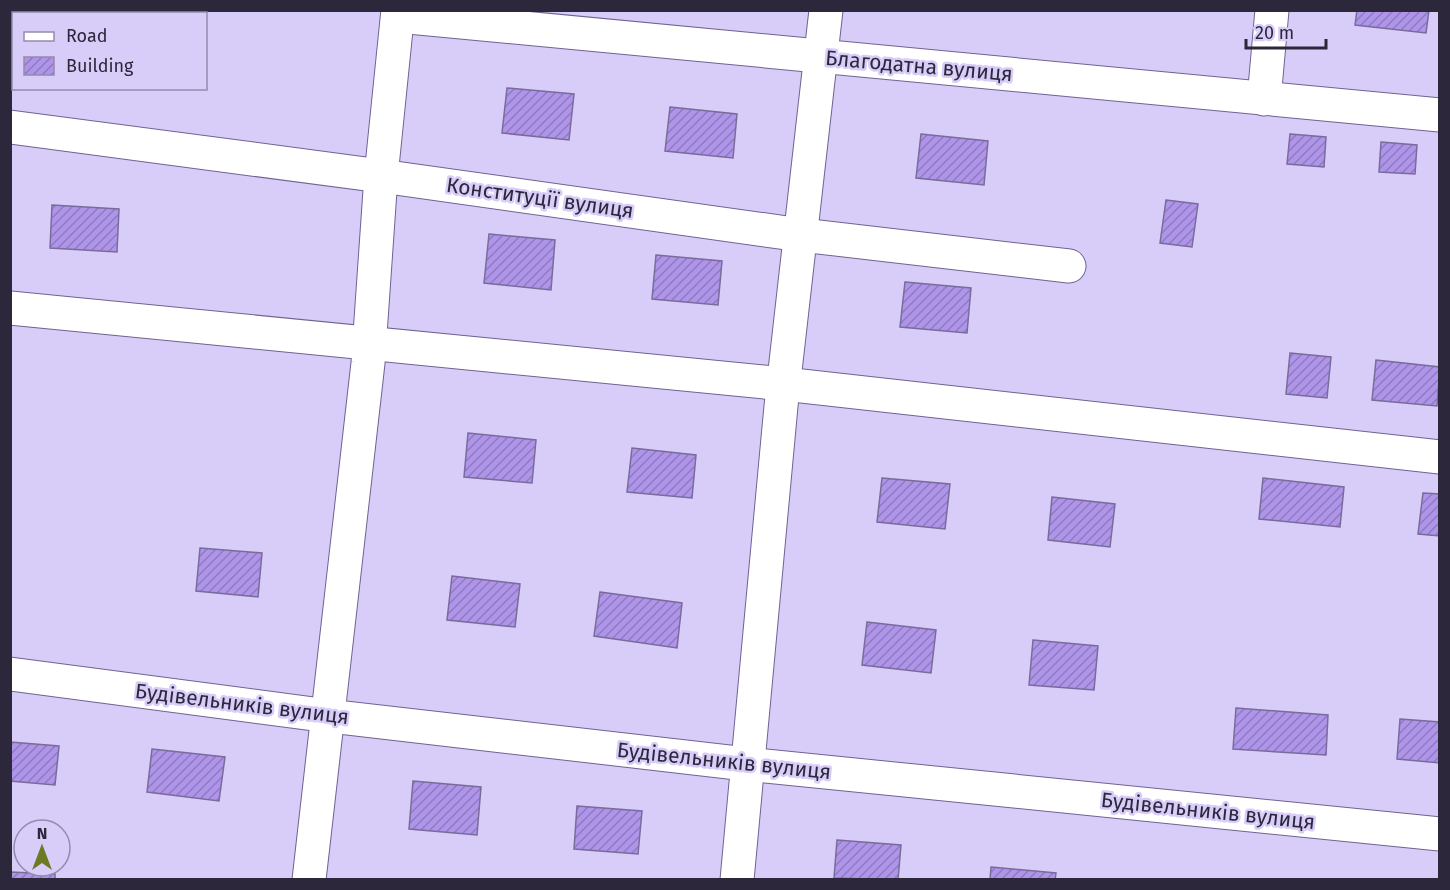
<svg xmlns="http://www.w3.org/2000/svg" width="1450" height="890" font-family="'Fira Sans',sans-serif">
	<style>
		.building { fill: url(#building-hatch); stroke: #796b9c; stroke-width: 1.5 }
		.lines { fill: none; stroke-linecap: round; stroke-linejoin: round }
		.minor-casing { stroke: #706292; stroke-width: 35 }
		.minor { stroke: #fff; stroke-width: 33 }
		.labels { text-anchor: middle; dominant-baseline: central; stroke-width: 5; stroke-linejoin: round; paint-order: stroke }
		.street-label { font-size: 21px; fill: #2d273c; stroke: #d8cdf8 }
	</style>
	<defs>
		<pattern id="building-hatch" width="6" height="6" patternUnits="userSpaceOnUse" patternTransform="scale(1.5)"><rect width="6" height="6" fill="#af95ea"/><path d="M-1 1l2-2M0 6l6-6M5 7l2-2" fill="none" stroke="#8f7abf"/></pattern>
	</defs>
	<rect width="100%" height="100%" fill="#d8cdf8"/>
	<g class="building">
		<path d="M1357 10H1429L1426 33 1355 25Z"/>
		<path d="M507 88 574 94 569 140 502 133Z"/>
		<path d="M670 107 737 114 733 158 665 151Z"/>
		<path d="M921 134 988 141 984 185 916 178Z"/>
		<path d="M1290 134 1326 137 1324 167 1287 164Z"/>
		<path d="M1381 142 1417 145 1415 174 1379 172Z"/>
		<path d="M1166 200 1198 204 1192 247 1160 243Z"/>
		<path d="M52 205 119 209 117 252 50 248Z"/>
		<path d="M489 234 555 240 551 290 484 283Z"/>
		<path d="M656 255 722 261 718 305 652 299Z"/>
		<path d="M905 282 971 288 967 333 900 327Z"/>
		<path d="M1290 353 1331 357 1327 398 1286 394Z"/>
		<path d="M1376 360 1440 367 1437 406 1372 400Z"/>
		<path d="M468 433 536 440 532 483 464 477Z"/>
		<path d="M632 448 696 455 692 498 627 492Z"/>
		<path d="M882 478 950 484 945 529 877 522Z"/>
		<path d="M1263 478 1344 487 1340 527 1259 519Z"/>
		<path d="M1423 493 1440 494V536L1418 534Z"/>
		<path d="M1052 497 1115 504 1110 547 1048 540Z"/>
		<path d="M200 548 262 553 258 597 196 591Z"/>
		<path d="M452 576 520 584 515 627 447 620Z"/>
		<path d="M600 592 682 603 677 648 594 636Z"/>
		<path d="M867 622 936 630 931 673 862 665Z"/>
		<path d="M1033 640 1098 646 1094 690 1029 685Z"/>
		<path d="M1236 708 1328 715 1326 755 1233 749Z"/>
		<path d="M1400 719 1440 722V763L1397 759Z"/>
		<path d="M10 742 59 746 55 785 10 781Z"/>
		<path d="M152 749 225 757 219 801 147 792Z"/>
		<path d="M413 781 481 787 477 835 409 829Z"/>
		<path d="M577 806 642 811 638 854 574 849Z"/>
		<path d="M837 840 901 845 898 880 834 878Z"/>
		<path d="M991 867 1056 873 1055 880H990Z"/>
		<path d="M10 872 55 874V880H10Z"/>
	</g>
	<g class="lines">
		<g class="minor-casing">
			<g id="minor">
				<path d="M398 16 1440 115"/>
				<path d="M1264 99 1272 10"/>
				<path d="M10 127 381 176 801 235 1069 266"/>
				<path d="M10 308 784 384 1440 457"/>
				<path d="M10 674 329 716 746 764 1440 834"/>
				<path d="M309 880 368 363 381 176 398 10"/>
				<path d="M737 880 781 406 826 10"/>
			</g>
		</g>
		<use href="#minor" class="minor"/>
	</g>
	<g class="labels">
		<g class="street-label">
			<text transform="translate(919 66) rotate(5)">Благодатна вулиця</text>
			<text transform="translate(540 198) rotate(8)">Конституції вулиця</text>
			<text transform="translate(242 704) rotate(7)">Будівельників вулиця</text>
			<text transform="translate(724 761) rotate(6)">Будівельників вулиця</text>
			<text transform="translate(1208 811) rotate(6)">Будівельників вулиця</text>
		</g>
	</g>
	<rect width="1450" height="890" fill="none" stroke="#2d273c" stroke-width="24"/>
	<rect x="12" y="12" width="195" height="78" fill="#d8cdf8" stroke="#948bad" stroke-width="1.5"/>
	<rect x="24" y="32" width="30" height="9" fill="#ffffff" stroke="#948bad" stroke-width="1.5"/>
	<text x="66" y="42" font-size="18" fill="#2d273c">Road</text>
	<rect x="24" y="57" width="30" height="18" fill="url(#building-hatch)" stroke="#948bad" stroke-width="1.5"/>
	<text x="66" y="72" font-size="18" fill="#2d273c">Building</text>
	<g transform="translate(42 848)"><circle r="28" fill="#d8cdf8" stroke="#948bad" stroke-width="1.5"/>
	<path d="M0-4.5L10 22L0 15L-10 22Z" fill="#6d7925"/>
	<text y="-9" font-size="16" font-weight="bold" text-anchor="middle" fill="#2d273c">N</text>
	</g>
	<path d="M1246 39v9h80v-9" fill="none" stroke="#2d273c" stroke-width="3"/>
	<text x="1255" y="39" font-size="18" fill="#2d273c" stroke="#d8cdf8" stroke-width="4.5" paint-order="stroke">20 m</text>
</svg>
